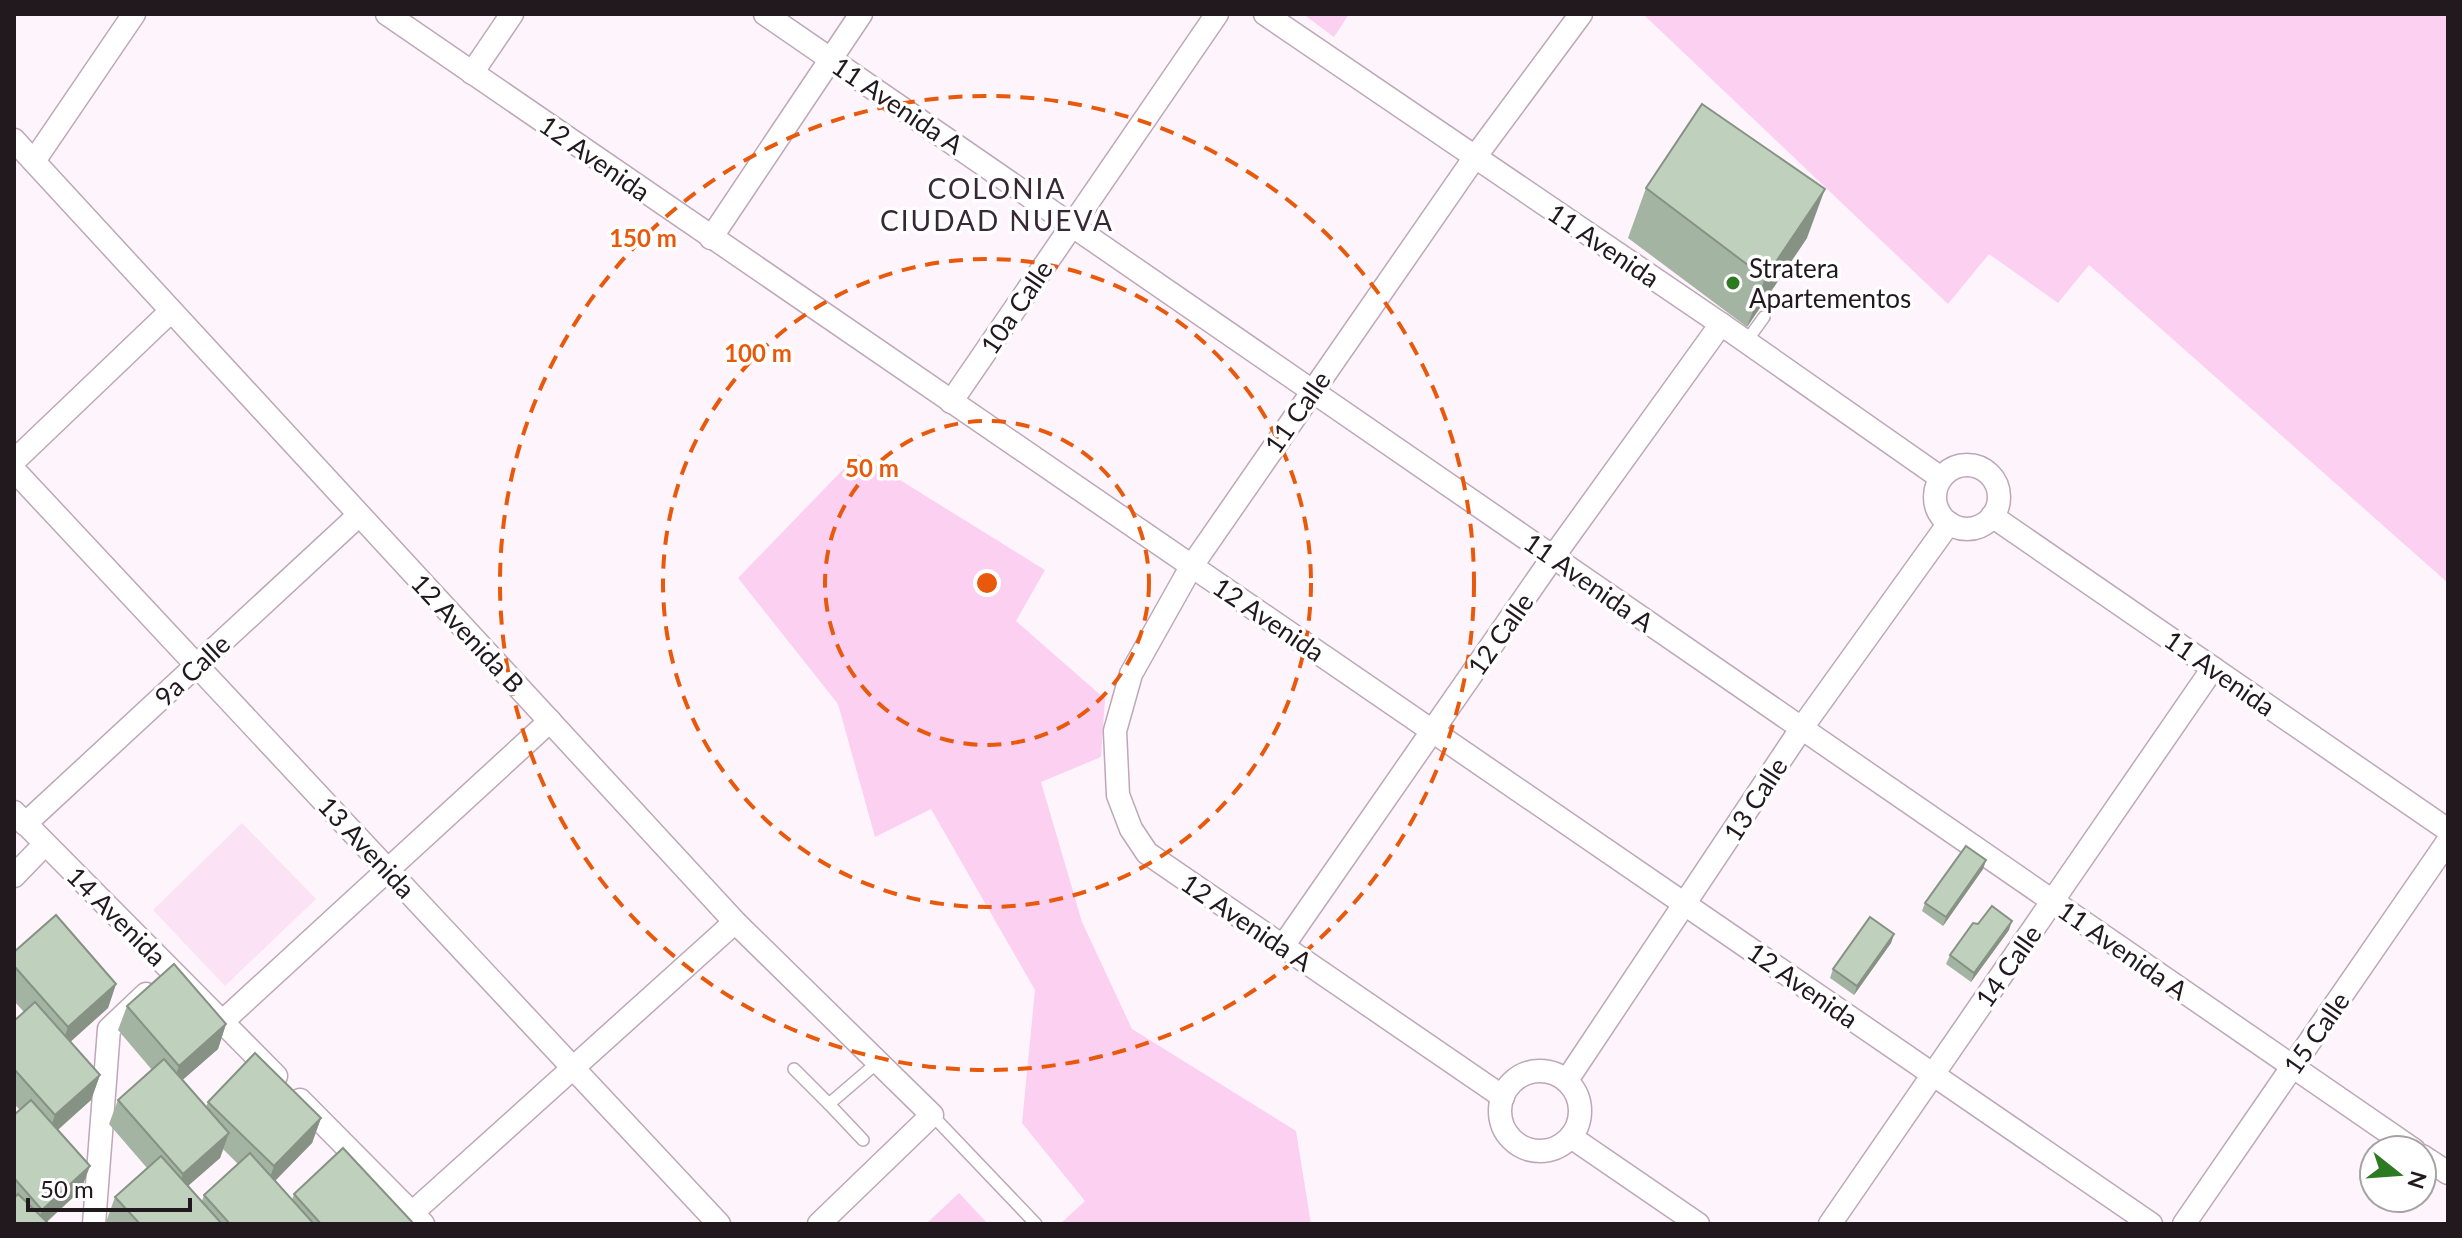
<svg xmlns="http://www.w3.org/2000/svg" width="2462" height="1238" font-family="Lato,sans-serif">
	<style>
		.built { fill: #fbe2f5 }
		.green { fill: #fcd0f1 }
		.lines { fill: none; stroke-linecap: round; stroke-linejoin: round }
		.service-casing { stroke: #bea7b8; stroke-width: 14 }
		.minor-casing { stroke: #bea7b8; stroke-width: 25 }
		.service { stroke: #fff; stroke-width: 11 }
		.minor { stroke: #fff; stroke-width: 22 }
		.wall { fill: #a4b4a2; fill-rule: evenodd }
		.shaded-wall { fill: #869284 }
		.building { fill: #bfd1bc; stroke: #869284; stroke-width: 2 }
		.ring { fill: none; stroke: #e8590c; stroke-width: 4; stroke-dasharray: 14 10 }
		.poi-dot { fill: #2e7a22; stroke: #fff; stroke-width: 3 }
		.labels { text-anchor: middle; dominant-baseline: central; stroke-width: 7; stroke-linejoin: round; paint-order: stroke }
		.street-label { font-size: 26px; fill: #22191f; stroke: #fff }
		.poi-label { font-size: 26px; fill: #22191f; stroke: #fff; text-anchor: start }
		.neighbourhood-label { font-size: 28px; letter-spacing: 2px; fill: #392735; stroke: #fff }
		.centre { fill: #e8590c; stroke: #fff; stroke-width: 4 }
		.ring-label { font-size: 24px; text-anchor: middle; font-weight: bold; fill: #e8590c; stroke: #fff; stroke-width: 7; stroke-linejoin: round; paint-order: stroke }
	</style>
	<rect width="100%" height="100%" fill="#fef4fb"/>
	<path class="built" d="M242 823 316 899 225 986 153 910Z"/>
	<g class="green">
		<path d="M1303 14H1349L1334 37Z"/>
		<path d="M1643 14H2448V583L2089 265 2058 303 1989 254 1948 304Z"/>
		<path d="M858 454 1045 570 1016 621 1105 699 1101 757 1041 782 1082 922 1132 1029 1296 1131 1311 1224H1060L1085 1201 1022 1123 1035 990 931 809 875 837 838 704 738 578Z"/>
		<path d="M959 1193 988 1224H926Z"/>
	</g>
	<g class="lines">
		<g class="service-casing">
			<g id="service">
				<path d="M1746 342 1764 317"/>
				<path d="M794 1069 829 1104"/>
				<path d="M932 1115 1036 1224"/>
				<path d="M863 1140 829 1104 878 1062"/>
			</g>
		</g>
		<g class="minor-casing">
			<g id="minor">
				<path d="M387 14 2151 1224"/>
				<path d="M765 14 2414 1150"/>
				<path d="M1265 14 1721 324 1941 478"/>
				<path d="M472 73 512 14"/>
				<path d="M14 140 735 922 932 1115 819 1224"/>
				<path d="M34 161 134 14"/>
				<path d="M711 238 861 14"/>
				<path d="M951 402 1217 14"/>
				<path d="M14 461 171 311"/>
				<circle cx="1967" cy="497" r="32"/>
				<path d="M14 470 719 1224"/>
				<path d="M1992 516 2448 830"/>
				<path d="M14 812 276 1076"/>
				<path d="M25 824 359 515"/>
				<path d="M14 876 45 844"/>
				<path d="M1283 946 1553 557 1721 324"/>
				<path d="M222 1022 550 721"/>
				<circle cx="1540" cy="1111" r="40"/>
				<path d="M1567 1080 1801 729 1949 523"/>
				<path d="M1503 1097 1147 853 1131 829 1118 795 1115 731 1131 674 1191 567 1475 157 1581 14"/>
				<path d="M300 1100 423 1224"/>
				<path d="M1571 1137 1698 1224"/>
				<path d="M2422 1156 2448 1173"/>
				<path d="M412 1213 735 922"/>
				<path d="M94 1224 109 1029 146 994"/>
				<path d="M1830 1224 2213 668"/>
				<path d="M2184 1224 2448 841"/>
			</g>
		</g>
		<use href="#service" class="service"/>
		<use href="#minor" class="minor"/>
	</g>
	<g class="wall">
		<path d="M1646 188 1807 238 1747 327 1628 238Z"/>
		<path d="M1986 860 1983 869 1943 926 1922 911 1925 903Z"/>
		<path d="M2009 930 1971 982 1946 964 1950 955Z"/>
		<path d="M1894 934 1891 943 1854 995 1830 978 1833 969Z"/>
		<path d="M14 952 116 984 108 1008 70 1042 100 1075 91 1100 58 1130 81 1190 47 1222 14 1224V1115L20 1110 14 1104V1021L24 1012 14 1001Z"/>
		<path d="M127 1006 226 1024 218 1049 182 1080 206 1107 208 1102 321 1118 312 1143 275 1181 292 1200 294 1194 414 1224H108L106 1222 115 1197 147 1168 109 1124 118 1100 152 1070 118 1030ZM223 1149 238 1164 204 1195 202 1201 188 1186 220 1158Z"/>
	</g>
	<g class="shaded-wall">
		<path d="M1825 189 1807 238 1747 327 1765 278Z"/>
		<path d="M1986 860 1983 869 1943 926 1946 917Z"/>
		<path d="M2012 921 2009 930 1971 982 1974 973Z"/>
		<path d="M1894 934 1891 943 1854 995 1857 986Z"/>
		<path d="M116 984 108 1008 59 1052 68 1027Z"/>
		<path d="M226 1024 218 1049 170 1091 179 1066Z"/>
		<path d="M100 1075 91 1100 46 1140 55 1115Z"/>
		<path d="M321 1118 312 1143 265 1191 274 1166Z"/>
		<path d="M229 1133 220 1158 174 1198 183 1174Z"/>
		<path d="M90 1166 81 1190 44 1224H37L42 1210Z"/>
	</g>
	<g class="building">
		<path d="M1702 104 1825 189 1765 278 1646 188Z"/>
		<path d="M1966 846 1986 860 1946 917 1925 903Z"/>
		<path d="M1992 906 2012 921 1974 973 1950 955 1973 923 1978 924Z"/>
		<path d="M56 915 116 984 68 1027 14 966V952Z"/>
		<path d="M1870 917 1894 934 1857 986 1833 969Z"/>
		<path d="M174 964 226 1024 179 1066 127 1006Z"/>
		<path d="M35 1002 100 1075 55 1115 14 1069V1021Z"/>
		<path d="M255 1053 321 1118 274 1166 208 1102Z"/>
		<path d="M164 1059 229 1133 183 1174 118 1100Z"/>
		<path d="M31 1100 90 1166 42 1210 14 1178V1115Z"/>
		<path d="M343 1148 414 1224H321L294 1194Z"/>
		<path d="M250 1153 314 1224H230L204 1195Z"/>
		<path d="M161 1156 222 1224H140L115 1197Z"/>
		<path d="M18 1194 49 1224H14V1198Z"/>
	</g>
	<g class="ring">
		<circle cx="987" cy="583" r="162"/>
		<circle cx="987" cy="583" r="324"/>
		<circle cx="987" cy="583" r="487"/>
	</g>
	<circle class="poi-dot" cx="1733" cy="283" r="8"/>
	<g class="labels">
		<g class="street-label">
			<text transform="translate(898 105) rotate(34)">11 Avenida A</text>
			<text transform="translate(595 158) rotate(35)">12 Avenida</text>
			<text transform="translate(1604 245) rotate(34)">11 Avenida</text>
			<text transform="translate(1016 307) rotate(-56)">10a Calle</text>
			<text transform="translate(1297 412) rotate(-55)">11 Calle</text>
			<text transform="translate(1589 582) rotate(35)">11 Avenida A</text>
			<text transform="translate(1269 619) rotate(34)">12 Avenida</text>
			<text transform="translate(468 633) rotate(47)">12 Avenida B</text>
			<text transform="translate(1500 634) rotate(-55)">12 Calle</text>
			<text transform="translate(192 670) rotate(-43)">9a Calle</text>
			<text transform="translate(2220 673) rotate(35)">11 Avenida</text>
			<text transform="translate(1755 799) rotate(-57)">13 Calle</text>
			<text transform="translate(367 847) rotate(47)">13 Avenida</text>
			<text transform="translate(117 916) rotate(45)">14 Avenida</text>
			<text transform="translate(1247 922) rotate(34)">12 Avenida A</text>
			<text transform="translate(2123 950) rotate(35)">11 Avenida A</text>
			<text transform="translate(2008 966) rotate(-55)">14 Calle</text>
			<text transform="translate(1803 985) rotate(35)">12 Avenida</text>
			<text transform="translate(2316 1033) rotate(-55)">15 Calle</text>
		</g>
		<g class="poi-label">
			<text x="1749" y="268">Stratera<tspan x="1749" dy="30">Apartementos</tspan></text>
		</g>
		<g class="neighbourhood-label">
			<text x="997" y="188">COLONIA<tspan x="997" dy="32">CIUDAD NUEVA</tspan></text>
		</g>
	</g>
	<circle cx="987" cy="583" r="12" class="centre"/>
	<g class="ring-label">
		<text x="643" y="247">150 m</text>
		<text x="758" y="362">100 m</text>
		<text x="872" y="477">50 m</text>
	</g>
	<rect width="2462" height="1238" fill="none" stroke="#22191f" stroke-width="32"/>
	<g transform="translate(2398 1174) rotate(107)"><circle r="38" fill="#ffffff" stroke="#a7a3a5" stroke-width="2"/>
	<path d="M0-6L14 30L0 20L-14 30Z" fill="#2e7a22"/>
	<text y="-12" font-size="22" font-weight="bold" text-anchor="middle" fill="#22191f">N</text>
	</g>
	<path d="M28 1198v12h162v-12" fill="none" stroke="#22191f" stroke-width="4"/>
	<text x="40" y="1198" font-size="24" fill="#22191f" stroke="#ffffff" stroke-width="6" paint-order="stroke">50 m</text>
</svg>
